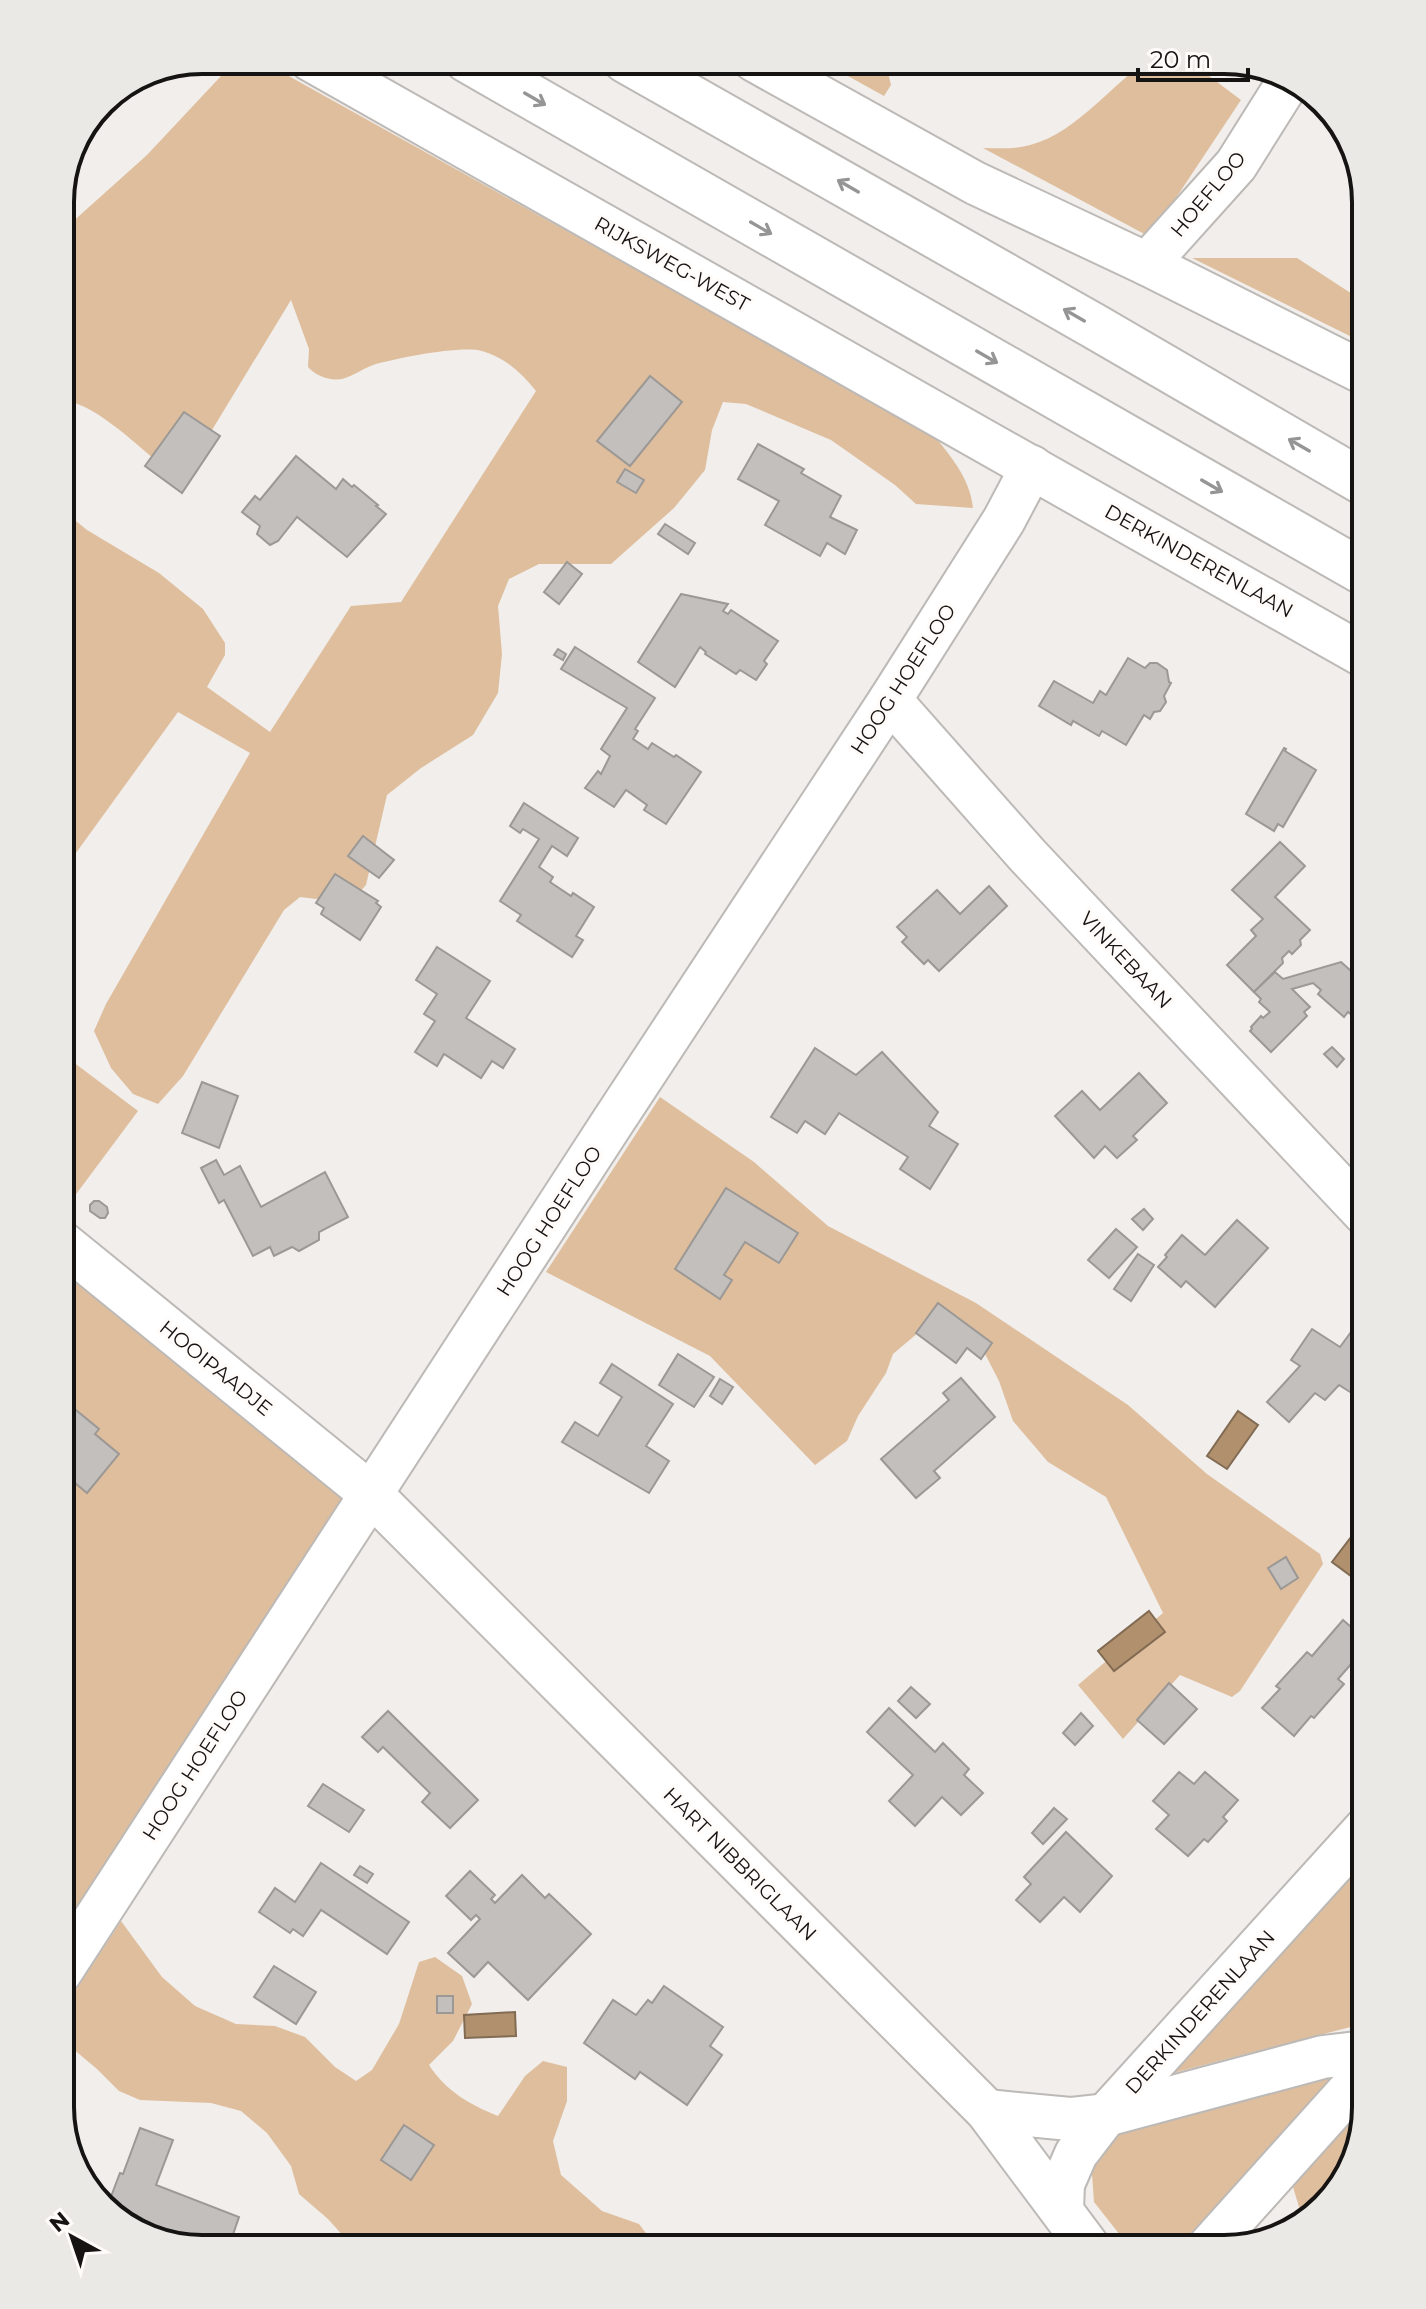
<svg xmlns="http://www.w3.org/2000/svg" width="1426" height="2309" font-family="Montserrat,sans-serif">
	<style>
		.green { fill: #dfbe9d }
		.water { fill: #b1906e; stroke: #826b53; stroke-width: 2 }
		.building { fill: #c3bfbc; stroke: #9b9895; stroke-width: 2 }
		.lines { fill: none; stroke-linecap: round; stroke-linejoin: round }
		.minor-casing { stroke: #bcb9b6; stroke-width: 46 }
		.motorway-casing { stroke: #bcb9b6; stroke-width: 48 }
		.minor { stroke: #fff; stroke-width: 42 }
		.motorway { stroke: #fff; stroke-width: 44 }
		.oneway { stroke: #969595 }
		.labels { text-anchor: middle; dominant-baseline: central; stroke-width: 6; stroke-linejoin: round; paint-order: stroke }
		.street-label { font-size: 20px; fill: #151413; stroke: #fefbf8 }
		.rim { fill: none; stroke: #151413; stroke-width: 4 }
	</style>
	<rect width="100%" height="100%" fill="#f1eeeb"/>
	<g class="green">
		<path d="M236 60H260L714 313 928 428C947 452 970 476 973 508L916 504 895 485 831 440 746 404 723 402 712 430 705 470 674 508 611 564H539L509 579 498 606 502 654 498 693 473 735 421 768 387 795 366 885 347 906 325 900 300 897 284 910 183 1076 158 1104 133 1094 111 1068 94 1031 106 1004 250 753 178 712 60 875V508L87 530 159 573 203 609 225 643V655L207 687 270 732 351 606 401 602 536 391C522 373 504 357 482 351 461 345 398 358 376 364 365 367 354 376 342 379 329 381 316 376 308 367L309 349 291 300 212 430 187 415 158 462C133 442 92 401 60 400V238L69 225 147 155Z"/>
		<path d="M819 60H885L891 85 884 96Z"/>
		<path d="M1148 60H1188L1241 100 1150 237 983 148C996 148 1009 149 1021 147 1072 139 1107 88 1148 60Z"/>
		<path d="M1192 258H1297L1366 303V344Z"/>
		<path d="M60 1052 138 1111 74 1197 60 1186Z"/>
		<path d="M660 1097 754 1162 828 1226 976 1303 1128 1405 1207 1474 1320 1554 1323 1564 1240 1691 1232 1697 1180 1675 1123 1739 1078 1685 1163 1613 1106 1497 1048 1462 1013 1421 999 1381 983 1350 919 1332 893 1354 886 1373 858 1416 847 1441 815 1465 710 1356 546 1272Z"/>
		<path d="M60 1267 344 1495 60 1932Z"/>
		<path d="M1366 1841V2023L1146 2080Z"/>
		<path d="M121 1921 162 1977 195 2006 236 2024 275 2026 305 2037 335 2067 356 2081 372 2070 399 2024 419 1962 435 1957 462 1976 472 2004 453 2041 429 2065C447 2092 469 2104 498 2116L525 2076 543 2061 567 2067V2101L553 2141 561 2175 602 2211 639 2224 658 2249H355L328 2219 299 2194 291 2166 267 2133 241 2111 211 2103 140 2100 119 2091 97 2069 60 2038V2014Z"/>
		<path d="M1358 2069 1231 2189 1177 2249H1131L1094 2202 1091 2160 1110 2137Z"/>
		<path d="M1356 2114 1361 2125 1342 2186 1303 2220 1293 2187Z"/>
	</g>
	<g class="water">
		<path d="M1238 1411 1258 1425 1227 1469 1207 1456Z"/>
		<path d="M1364 1520 1366 1521V1564L1355 1579 1332 1562Z"/>
		<path d="M1149 1611 1165 1632 1114 1671 1098 1651Z"/>
		<path d="M515 2012 516 2036 465 2038 464 2015Z"/>
	</g>
	<g class="building">
		<path d="M650 376 682 402 630 466 597 441Z"/>
		<path d="M184 412 220 436 182 493 145 466Z"/>
		<path d="M758 444 804 469 801 473 841 496 830 517 857 530 845 554 827 543 820 556 765 525 779 501 738 479Z"/>
		<path d="M296 456 336 489 343 479 352 487 354 485 378 505 376 506 386 514 347 557 297 517 278 541 270 545 257 534 260 526 242 512 255 496 260 500Z"/>
		<path d="M625 469 644 480 636 493 617 482Z"/>
		<path d="M665 524 695 543 688 554 658 534Z"/>
		<path d="M567 562 582 574 559 604 544 592Z"/>
		<path d="M681 594 728 604 723 611 728 614 731 610 778 641 764 661 767 664 756 680 740 670 736 674 705 654 706 652 700 647 675 687 638 662Z"/>
		<path d="M575 647 655 698 635 729 638 731 633 739 648 749 652 743 674 757 676 755 701 772 666 824 644 810 647 805 626 790 614 807 585 788 598 771 601 774 610 756 601 749 627 708 561 669Z"/>
		<path d="M558 649 566 654 563 660 554 655Z"/>
		<path d="M1128 658 1145 668 1150 663H1157L1167 670 1169 682 1171 683 1164 696 1166 702 1160 711 1154 712 1150 719 1144 715 1126 745 1102 731 1099 736 1073 721 1071 725 1039 706 1054 681 1093 703 1100 691 1106 695Z"/>
		<path d="M1284 748 1286 749 1285 751 1316 770 1283 827 1278 824 1274 831 1246 814Z"/>
		<path d="M524 803 578 838 567 856 552 846 539 867 553 877 550 882 571 896 573 893 594 907 576 936 583 940 572 957 517 921 521 915 500 901 539 839 523 829 520 833 510 826Z"/>
		<path d="M363 836 394 860 379 878 348 856Z"/>
		<path d="M1280 842 1305 866 1275 897 1310 930 1300 940 1301 945 1292 954 1289 951 1282 958 1283 963 1254 992 1227 965 1256 936 1251 930 1263 919 1232 890Z"/>
		<path d="M335 874 378 901 376 903 381 907 360 940 321 914 324 908 316 903Z"/>
		<path d="M989 886 1007 906 939 971 928 960 924 964 902 942 907 937 897 927 937 890 960 914Z"/>
		<path d="M437 947 490 981 466 1018 515 1049 503 1068 492 1061 481 1078 444 1054 437 1066 415 1052 435 1021 424 1014 437 994 416 980Z"/>
		<path d="M1341 962 1360 979 1355 986 1362 992 1366 988V1012L1359 1021 1348 1012 1344 1017 1318 994 1321 990 1313 983 1292 989 1310 1007 1304 1012 1307 1016 1271 1052 1250 1031 1252 1029 1251 1027 1261 1016 1263 1018 1270 1012 1259 1002 1261 999 1254 992 1275 972 1283 979Z"/>
		<path d="M1332 1047 1344 1059 1337 1067 1324 1054Z"/>
		<path d="M815 1048 856 1075 882 1052 938 1112 929 1126 958 1144 930 1189 900 1169 908 1157 839 1113 825 1134 805 1121 797 1133 771 1117Z"/>
		<path d="M1139 1073 1167 1103 1133 1136 1137 1140 1117 1158 1105 1146 1094 1158 1055 1116 1082 1091 1100 1110Z"/>
		<path d="M202 1082 238 1096 219 1148 182 1133Z"/>
		<path d="M216 1160 224 1175 240 1166 261 1207 325 1172 348 1217 319 1232V1240L299 1251 292 1247 274 1256 270 1247 253 1256 224 1200 219 1203 201 1168Z"/>
		<path d="M726 1188 798 1233 779 1263 745 1242 724 1275 732 1280 720 1299 675 1269Z"/>
		<path d="M94 1201H99L107 1207 108 1213 105 1218H100L90 1211V1205Z"/>
		<path d="M1144 1209 1153 1219 1143 1230 1132 1219Z"/>
		<path d="M1237 1220 1268 1248 1215 1307 1186 1281 1181 1287 1158 1267 1167 1257 1165 1255 1182 1235 1205 1255Z"/>
		<path d="M1116 1229 1137 1247 1109 1278 1088 1260Z"/>
		<path d="M1138 1254 1154 1265 1131 1301 1114 1289Z"/>
		<path d="M938 1303 992 1343 981 1359 967 1348 956 1363 916 1333Z"/>
		<path d="M1312 1329 1340 1347 1351 1332 1366 1342V1407L1356 1400 1358 1397 1339 1385 1325 1400 1315 1393 1289 1422 1267 1402 1300 1366 1291 1360Z"/>
		<path d="M678 1354 714 1377 694 1407 659 1385Z"/>
		<path d="M612 1364 673 1404 646 1446 669 1461 649 1493 562 1442 575 1422 598 1436 622 1397 600 1383Z"/>
		<path d="M961 1378 995 1417 934 1471 940 1478 916 1498 881 1459 949 1400 943 1393Z"/>
		<path d="M720 1379 733 1387 722 1404 710 1396Z"/>
		<path d="M60 1397 99 1429 95 1434 119 1454 87 1493 62 1472 60 1475Z"/>
		<path d="M1286 1557 1298 1578 1281 1589 1268 1568Z"/>
		<path d="M1343 1620 1366 1640V1647L1338 1679 1344 1684 1314 1718 1311 1716 1294 1736 1262 1708 1280 1689 1276 1686 1307 1652 1312 1656Z"/>
		<path d="M1169 1683 1197 1709 1164 1744 1137 1720Z"/>
		<path d="M911 1687 930 1704 916 1718 898 1701Z"/>
		<path d="M889 1708 935 1752 943 1743 969 1769 964 1775 983 1793 961 1815 942 1797 915 1826 889 1801 913 1775 867 1732Z"/>
		<path d="M388 1711 478 1800 450 1828 422 1802 430 1793 383 1747 378 1752 362 1737Z"/>
		<path d="M1081 1713 1093 1726 1075 1745 1063 1733Z"/>
		<path d="M1179 1772 1194 1784 1205 1772 1238 1800 1223 1817 1227 1821 1208 1842 1204 1839 1188 1856 1156 1829 1169 1815 1153 1801Z"/>
		<path d="M323 1784 364 1810 349 1832 308 1806Z"/>
		<path d="M1054 1808 1067 1819 1043 1844 1032 1833Z"/>
		<path d="M1066 1832 1112 1876 1080 1912 1064 1897 1040 1922 1016 1900 1031 1884 1024 1877Z"/>
		<path d="M321 1863 409 1922 387 1954 321 1910 303 1936 293 1929 290 1933 259 1912 275 1888 295 1902Z"/>
		<path d="M360 1866 373 1874 367 1883 354 1875Z"/>
		<path d="M470 1871 495 1895 491 1899 495 1903 522 1875 545 1898 549 1894 591 1934 528 2000 488 1962 474 1977 448 1953 480 1919 476 1915 471 1920 446 1896Z"/>
		<path d="M274 1966 316 1992 296 2024 254 1997Z"/>
		<path d="M664 1986 723 2027 710 2046 722 2055 687 2105 640 2072 635 2079 584 2043 613 2000 636 2015 648 2000 652 2003Z"/>
		<rect x="437" y="1996" width="16" height="17"/>
		<path d="M404 2125 434 2145 411 2180 381 2160Z"/>
		<path d="M140 2128 173 2140 156 2185 239 2217 228 2249H193L123 2225 107 2207 120 2173 123 2174Z"/>
		<path d="M771 2234 818 2245 817 2249H768Z"/>
	</g>
	<g class="lines">
		<g class="minor-casing">
			<g id="minor">
				<path d="M311 60 1366 657"/>
				<path d="M754 60 975 183 1147 264 1366 374"/>
				<path d="M1147 264 1236 165 1290 79"/>
				<path d="M890 700 1028 856 1366 1215"/>
				<path d="M60 1241 371 1494 987 2111 1090 2249"/>
				<path d="M60 1973 612 1123 890 700 1004 520 1032 467"/>
				<path d="M987 2111 1070 2119 1106 2115 1323 2057 1366 2052"/>
				<path d="M1062 2210 1063 2184 1076 2154 1106 2115 1366 1828"/>
				<path d="M1207 2249 1366 2072"/>
			</g>
		</g>
		<g class="motorway-casing">
			<g id="motorway">
				<path d="M467 60 1366 574"/>
				<path d="M625 60 1094 326 1366 484"/>
			</g>
		</g>
		<use href="#minor" class="minor"/>
		<use href="#motorway" class="motorway"/>
	</g>
	<defs><path id="oneway-shaft" d="M-6 0H5M1.5-3L5.5 0L1.5 3" fill="none" stroke-width="1.6" stroke-linecap="round" stroke-linejoin="round" transform="scale(2)"/></defs>
	<g class="oneway">
		<use href="#oneway-shaft" transform="translate(535 99) rotate(30)"/>
		<use href="#oneway-shaft" transform="translate(848 186) rotate(-150)"/>
		<use href="#oneway-shaft" transform="translate(761 228) rotate(30)"/>
		<use href="#oneway-shaft" transform="translate(1074 315) rotate(-150)"/>
		<use href="#oneway-shaft" transform="translate(987 357) rotate(30)"/>
		<use href="#oneway-shaft" transform="translate(1299 445) rotate(-150)"/>
		<use href="#oneway-shaft" transform="translate(1212 486) rotate(30)"/>
	</g>
	<g class="labels">
		<g class="street-label">
			<text transform="translate(1208 194) rotate(-50)">HOEFLOO</text>
			<text transform="translate(672 264) rotate(29)">RIJKSWEG-WEST</text>
			<text transform="translate(1199 561) rotate(29)">DERKINDERENLAAN</text>
			<text transform="translate(903 679) rotate(-57)">HOOG HOEFLOO</text>
			<text transform="translate(1126 960) rotate(47)">VINKEBAAN</text>
			<text transform="translate(549 1221) rotate(-57)">HOOG HOEFLOO</text>
			<text transform="translate(216 1368) rotate(39)">HOOIPAADJE</text>
			<text transform="translate(195 1765) rotate(-57)">HOOG HOEFLOO</text>
			<text transform="translate(740 1864) rotate(45)">HART NIBBRIGLAAN</text>
			<text transform="translate(1200 2012) rotate(-48)">DERKINDERENLAAN</text>
		</g>
	</g>
	<path d="M0 0H1426V2309H0ZM202 74H1224A128 128 0 0 1 1352 202V2107A128 128 0 0 1 1224 2235H202A128 128 0 0 1 74 2107V202A128 128 0 0 1 202 74Z" fill="#ebe9e6" fill-rule="evenodd"/>
	<path class="rim" d="M202 74H1224A128 128 0 0 1 1352 202V2107A128 128 0 0 1 1224 2235H202A128 128 0 0 1 74 2107V202A128 128 0 0 1 202 74Z"/>
	<g transform="translate(72 2237) rotate(320)" stroke="#fefbf8" stroke-width="6" paint-order="stroke">
	<path d="M0-6L14 30L0 20L-14 30Z" fill="#151413"/>
	<text y="-12" font-size="22" font-weight="bold" text-anchor="middle" fill="#151413">N</text>
	</g>
	<path d="M1138 68v12h110v-12" fill="none" stroke="#151413" stroke-width="4"/>
	<text x="1150" y="68" font-size="24" fill="#151413" stroke="#fefbf8" stroke-width="6" paint-order="stroke">20 m</text>
</svg>
